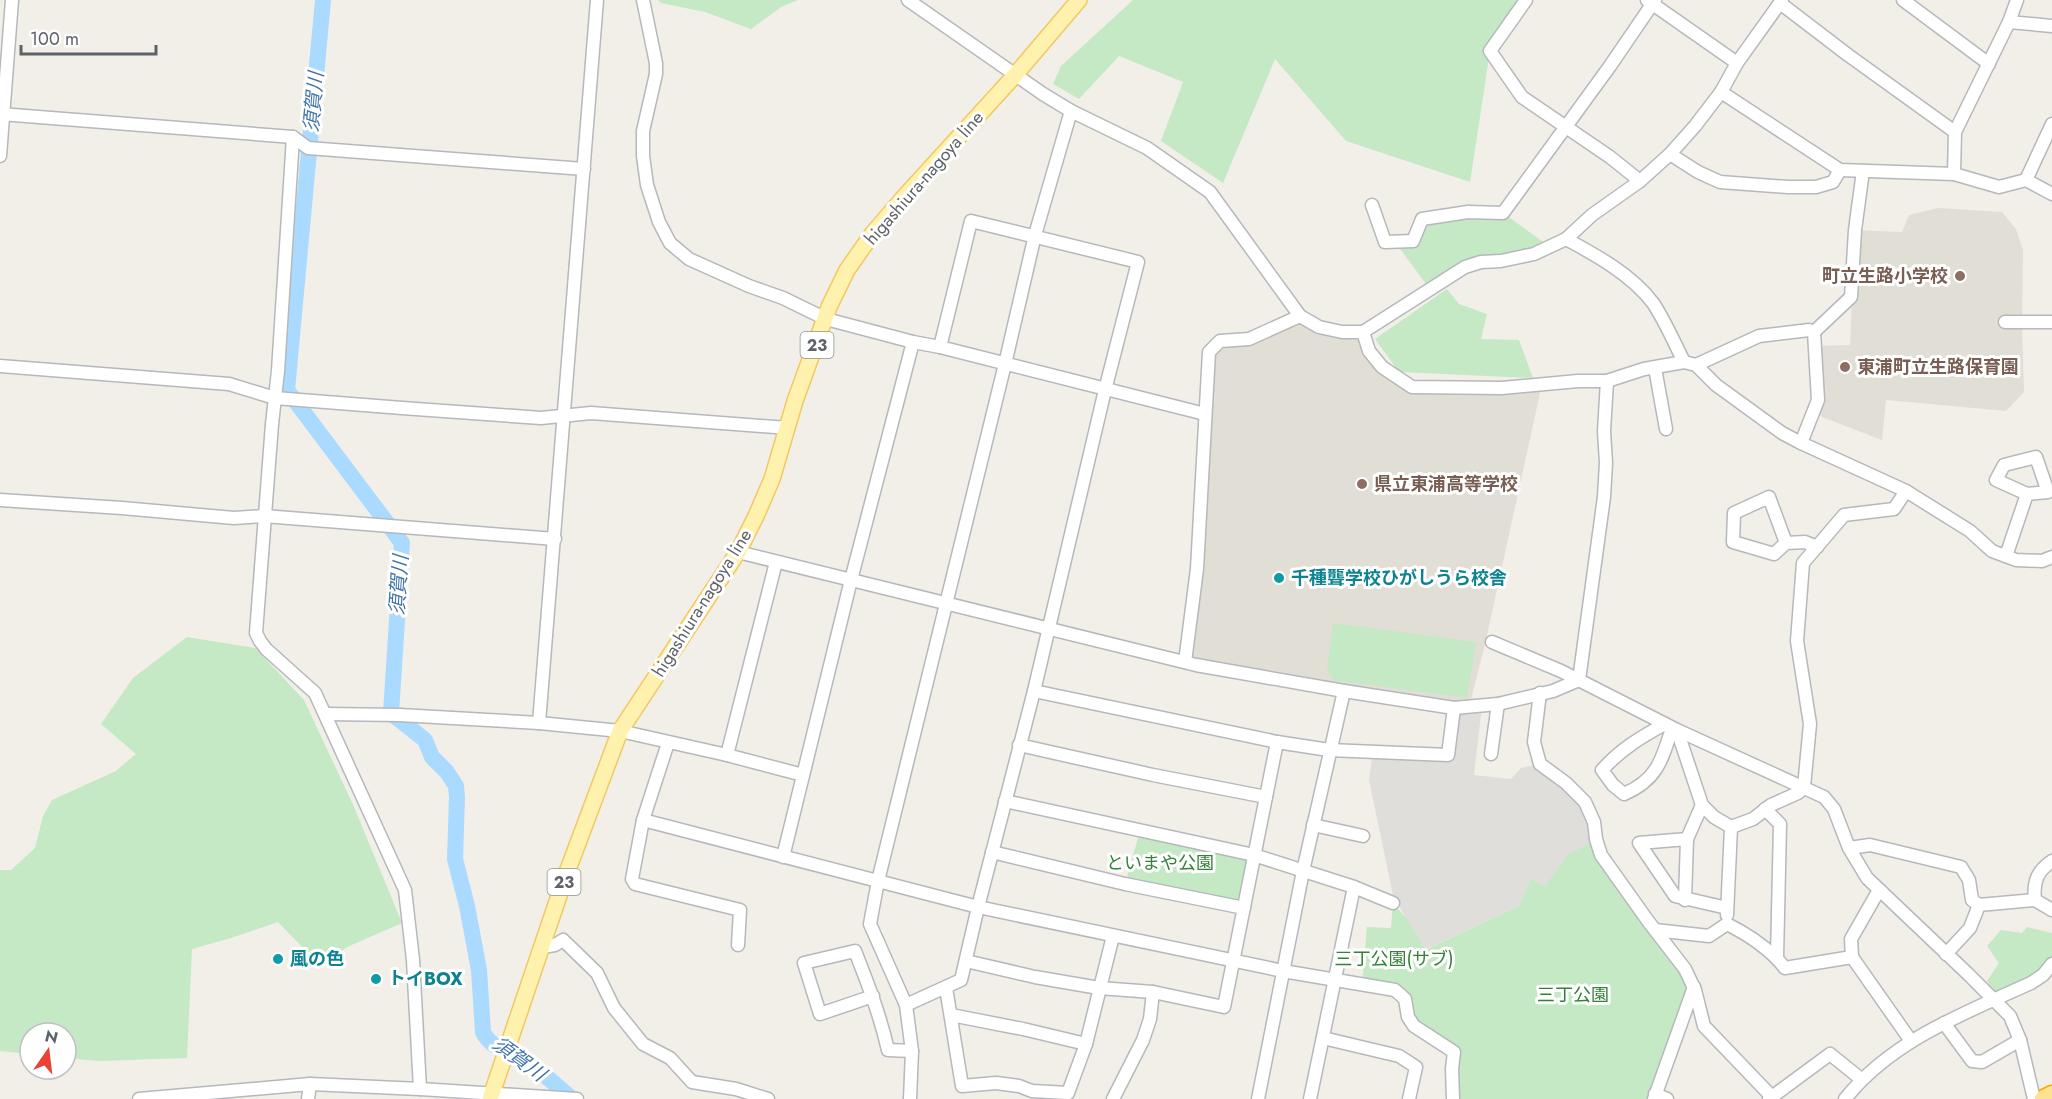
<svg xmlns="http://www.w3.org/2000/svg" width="2052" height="1099" font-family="Jost,'Noto Sans JP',sans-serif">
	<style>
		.industrial { fill: #e0deda }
		.education { fill: #e1ded6 }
		.green { fill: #c5e8c5 }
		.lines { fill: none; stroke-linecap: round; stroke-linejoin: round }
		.river { stroke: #aadaff; stroke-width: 16 }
		.minor-casing { stroke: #b5b8bc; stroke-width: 15 }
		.major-casing { stroke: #f2c960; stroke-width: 18 }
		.highway-casing { stroke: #f9ab00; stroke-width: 21 }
		.minor { stroke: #fff; stroke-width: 12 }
		.major { stroke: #fff2af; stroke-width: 15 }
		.highway { stroke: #fde293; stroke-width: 18 }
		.education-dot { fill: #8d6e63; stroke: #fff; stroke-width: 2 }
		.culture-dot { fill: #0f9aa8; stroke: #fff; stroke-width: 2 }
		.labels { text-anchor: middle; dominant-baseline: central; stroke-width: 6; stroke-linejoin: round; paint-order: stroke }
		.shield { fill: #fff; stroke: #8f9295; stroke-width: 1.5 }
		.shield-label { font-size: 16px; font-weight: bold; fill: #5f6368 }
		.street-label { font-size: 18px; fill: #5f6368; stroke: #fff }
		.education-label { font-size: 18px; font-weight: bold; fill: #785e54; stroke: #fff; text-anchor: start }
		.culture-label { font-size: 18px; font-weight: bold; fill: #0d838f; stroke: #fff; text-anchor: start }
		.park-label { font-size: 18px; fill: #348238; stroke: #fff }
		.water-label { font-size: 20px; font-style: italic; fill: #4174aa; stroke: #fff }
	</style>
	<rect width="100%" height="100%" fill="#f1efe8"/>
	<path class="industrial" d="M1482 706 1474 775 1511 779 1521 768 1540 764 1585 802 1596 839 1545 886 1531 880 1519 906 1424 950 1393 895 1369 780 1373 752 1447 755 1454 708Z"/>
	<g class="education">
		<path d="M1938 208 2002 212 2016 229 2023 250 2022 326 2024 392 2006 411 1886 400 1882 440 1822 417 1818 410 1815 346 1850 345 1855 230 1902 232 1909 215Z"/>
		<path d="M1300 316 1363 332 1369 351 1412 387 1542 384 1484 649 1469 707 1196 659 1189 653 1207 369 1220 341 1249 339Z"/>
	</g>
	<g class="green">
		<path d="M658 0H798L781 7 751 29 705 12 661 3Z"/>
		<path d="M1133 0H1526L1490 51 1470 182 1346 141 1275 59 1223 183 1161 141 1183 82 1119 56 1079 99 1053 84 1061 66Z"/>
		<path d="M1503 213 1546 244 1505 256 1466 260 1426 284 1398 246 1413 241 1422 219Z"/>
		<path d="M1447 289 1459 304 1487 314 1481 339 1519 340 1533 378 1399 372 1375 339Z"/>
		<path d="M1333 623 1476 642 1467 698 1334 680 1327 671Z"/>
		<path d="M187 637 255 648 304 700 354 807 402 923 347 947 339 953 310 955 278 922 231 938 192 949 187 1058 99 1061 66 1058V1033H30V1054L0 1051V870H11L35 848 43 816 52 800 116 771 136 754 101 724 133 678Z"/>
		<path d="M1140 831 1254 855 1244 908 1125 884Z"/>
		<path d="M1596 839 1694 987 1654 1099H1453L1454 1052 1414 1026 1405 999 1362 985 1367 927 1391 928 1393 903 1408 920 1425 950 1519 906 1531 879 1545 886 1567 856Z"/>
		<path d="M2027 927 2052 933V964L2043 975 1996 996 1987 981 1999 963 1987 946 2001 930 2022 933Z"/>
	</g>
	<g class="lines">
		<path class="river" d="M323 0 287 390 402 543 391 713 425 740 432 757 447 772 456 786 457 797 455 859 467 906 479 970 483 1032C491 1049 513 1053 528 1063 544 1073 558 1087 572 1099"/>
		<g class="minor-casing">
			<g id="minor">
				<path d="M643 0 656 63V74L643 131V156L647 185 659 222 670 243 689 259 749 286 783 298 826 319 913 342 940 347 1205 414"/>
				<path d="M908 0 1043 94 1071 111 1147 148 1210 192 1300 316 1319 327 1342 332H1363L1465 267 1481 262 1501 261 1534 254 1566 239 1592 215 1640 181 1670 154 1695 126 1721 92 1737 63 1782 0"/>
				<path d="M1526 0 1490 51 1522 97 1610 157 1640 181"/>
				<path d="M1647 0 1737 63"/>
				<path d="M1903 0 1989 64"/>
				<path d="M1780 3 1848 55 1955 132"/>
				<path d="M2009 22 2052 26"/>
				<path d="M1721 92 1840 170 1954 174 1999 187 2026 180 2052 194"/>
				<path d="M0 114 293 137 308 148 584 169"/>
				<path d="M293 137 278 371 272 424 256 633 260 641 266 649 315 693 405 890 413 960 420 1089"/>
				<path d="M1670 154 1698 172 1720 182 1788 187H1816L1833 182 1840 170"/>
				<path d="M0 156 12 0"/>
				<path d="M1954 174 1955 132 2009 22 2017 0"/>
				<path d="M2026 180 2052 124"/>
				<path d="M1372 205 1385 242 1413 241 1422 219 1468 212 1503 213 1610 66 1655 0"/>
				<path d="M1566 239C1596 255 1632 275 1653 303 1665 321 1674 342 1684 362"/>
				<path d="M2005 322H2052"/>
				<path d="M1363 332 1369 351 1382 367 1412 387 1502 388 1578 381H1607L1644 369 1684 362 1696 365 1716 385 1782 433 1801 443 1906 491 1970 531 1992 551 2016 560 2042 561 2052 557"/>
				<path d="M1696 365 1759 336 1809 330 1814 332"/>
				<path d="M0 366 229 384 275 398 402 408 541 418 591 413 788 428"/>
				<path d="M1655 368 1666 429"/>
				<path d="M1801 443 1818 400 1814 332 1851 297 1855 230 1863 171"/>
				<path d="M0 500 122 508 234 518 264 516 555 539"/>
				<path d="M1786 543 1774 554 1733 542 1734 513 1769 497 1786 543 1805 542 1817 547"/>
				<path d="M738 552 1196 665 1344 691 1454 708 1498 704 1553 691 1579 680"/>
				<path d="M2006 556 2027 494 2048 492 2036 457 2004 465 1996 480 2027 494"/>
				<path d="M1492 642 1561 671 1677 730 1824 797 1834 809 1849 848 1867 878 1968 974 2010 1016 2020 1040 2034 1099"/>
				<path d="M1185 662 1197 569 1209 352 1220 341 1249 339 1300 316"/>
				<path d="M1579 680 1604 497 1606 463 1604 431 1607 381"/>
				<path d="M1034 691 1277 742 1329 750 1448 755 1454 708"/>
				<path d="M1540 693 1534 742 1540 764 1566 783 1585 802 1594 822 1596 839 1601 855 1648 921 1685 969 1695 990 1704 1026 1772 1097"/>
				<path d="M326 714 400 715 539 723 620 731 727 755 803 775"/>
				<path d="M539 723 597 0"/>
				<path d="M1665 724C1641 737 1621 749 1602 770L1613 785 1624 794C1657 780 1662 760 1672 728"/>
				<path d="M1677 730 1702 805 1714 817 1731 827 1753 819 1771 805 1798 793 1804 787 1810 724 1797 641 1803 563 1844 515 1894 509 1906 491"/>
				<path d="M668 743 643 820 632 879 635 884 740 910 738 945"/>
				<path d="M1019 745 1153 775 1266 797"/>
				<path d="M1491 754 1498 704"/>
				<path d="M727 755 776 562"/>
				<path d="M1005 801 1254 855 1354 887 1393 903"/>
				<path d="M1702 805 1687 839 1639 843 1675 896 1727 908"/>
				<path d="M1765 809 1780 824 1777 958"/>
				<path d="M643 820 978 907 1283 971 1395 990 1405 999 1408 1017 1414 1026 1454 1052 1452 1069 1453 1099"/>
				<path d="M1313 825 1363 836"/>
				<path d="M1849 848 1870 845 1961 867 1969 880 1972 900 1979 905 2035 900 2052 910"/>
				<path d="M992 852 1125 884 1244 908"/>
				<path d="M783 857 851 580 913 342"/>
				<path d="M1685 900 1687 839"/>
				<path d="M2035 900C2033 882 2037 871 2052 861"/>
				<path d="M1727 915 1731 827"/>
				<path d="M1727 924C1749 935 1770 949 1785 968L1852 957 1851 939 1879 890"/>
				<path d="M1655 930 1709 936 1727 924"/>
				<path d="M542 947 555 945 563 940 597 973 614 1008 643 1044 670 1058 692 1082 736 1089 768 1099"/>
				<path d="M1946 954 1970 928 1979 905"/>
				<path d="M1852 957 1911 1041"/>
				<path d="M966 961 1035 977 1099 988 1153 992 1224 1007 1277 742"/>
				<path d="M946 988 962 1086 996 1083 1019 1086 1032 1091 1068 1093 1086 1044 1113 936"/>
				<path d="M873 996 820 1014 804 963 855 951C868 984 880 1015 888 1050L912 1051"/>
				<path d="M906 1005 961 980 978 907 1034 691 1105 390 1138 262 971 221 940 347"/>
				<path d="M951 1015 1023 1029 1086 1044"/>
				<path d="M1944 1023 1972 1061 1982 1062 2020 1040"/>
				<path d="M1323 1038 1399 1056 1416 1067 1409 1099"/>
				<path d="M1655 1094 1667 1099"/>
				<path d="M139 1099 310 1084 420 1089 577 1099"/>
				<path d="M308 1099 310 1084"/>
				<path d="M910 1099 912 1051 906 1005 870 924 878 881 1005 364 1035 235 1071 111"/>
				<path d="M1113 1099 1143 1040 1150 1019 1153 992"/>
				<path d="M1258 1099 1303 871 1344 691"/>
				<path d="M1310 1099 1354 887"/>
				<path d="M1654 1099 1694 987"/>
				<path d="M1769 1099 1830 1054 1861 1079"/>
				<path d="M1845 1099C1892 1040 1965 1013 2031 983L2043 975 2052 964"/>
			</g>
		</g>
		<g class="major-casing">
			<path id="major" d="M490 1099 566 875 620 731 738 552 756 516 772 479 795 401 829 307 847 270 873 233 904 197 1016 74 1079 0"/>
		</g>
		<g class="highway-casing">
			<path id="highway" d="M2044 1099 2052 1095"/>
		</g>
		<use href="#minor" class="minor"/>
		<use href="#major" class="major"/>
		<use href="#highway" class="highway"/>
	</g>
	<g class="education-dot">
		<circle cx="1960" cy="276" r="6"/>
		<circle cx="1845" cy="367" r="6"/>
		<circle cx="1362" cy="484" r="6"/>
	</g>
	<g class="culture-dot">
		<circle cx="1279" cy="578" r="6"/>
		<circle cx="278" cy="959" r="6"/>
		<circle cx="376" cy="979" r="6"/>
	</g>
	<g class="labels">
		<g class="shield">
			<rect x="800.5" y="332" width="33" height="26" rx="4.5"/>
			<rect x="547.5" y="869" width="33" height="26" rx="4.5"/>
		</g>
		<g class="shield-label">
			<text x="817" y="345">23</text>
			<text x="564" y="882">23</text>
		</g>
		<g class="street-label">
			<text transform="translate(924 178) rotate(-49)">higashiura-nagoya line</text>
			<text transform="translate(702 603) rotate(-58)">higashiura-nagoya line</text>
		</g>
		<g class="education-label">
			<text x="1948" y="276" text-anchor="end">町立生路小学校</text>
			<text x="1857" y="367">東浦町立生路保育園</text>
			<text x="1374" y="484">県立東浦高等学校</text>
		</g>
		<g class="culture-label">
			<text x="1291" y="578">千種聾学校ひがしうら校舎</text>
			<text x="290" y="959">風の色</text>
			<text x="388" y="979">トイBOX</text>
		</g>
		<g class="park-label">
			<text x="1160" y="863">といまや公園</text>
			<text x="1394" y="959">三丁公園(サブ)</text>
			<text x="1573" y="995">三丁公園</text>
		</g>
		<g class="water-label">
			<text transform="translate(314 102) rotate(-85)">須賀川</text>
			<text transform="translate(399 585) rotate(-86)">須賀川</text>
			<text transform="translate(519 1059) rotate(36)">須賀川</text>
		</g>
	</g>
	<g transform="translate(48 1051) rotate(14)"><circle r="28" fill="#ffffff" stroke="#bfc1c3" stroke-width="1.5"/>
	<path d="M0-4.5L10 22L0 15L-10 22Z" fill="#ea4335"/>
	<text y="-9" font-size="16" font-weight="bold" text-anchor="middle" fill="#5f6368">N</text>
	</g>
	<path d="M21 45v9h135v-9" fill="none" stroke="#5f6368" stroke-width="3"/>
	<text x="30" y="45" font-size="18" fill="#5f6368" stroke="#ffffff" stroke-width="4.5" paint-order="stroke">100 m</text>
</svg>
